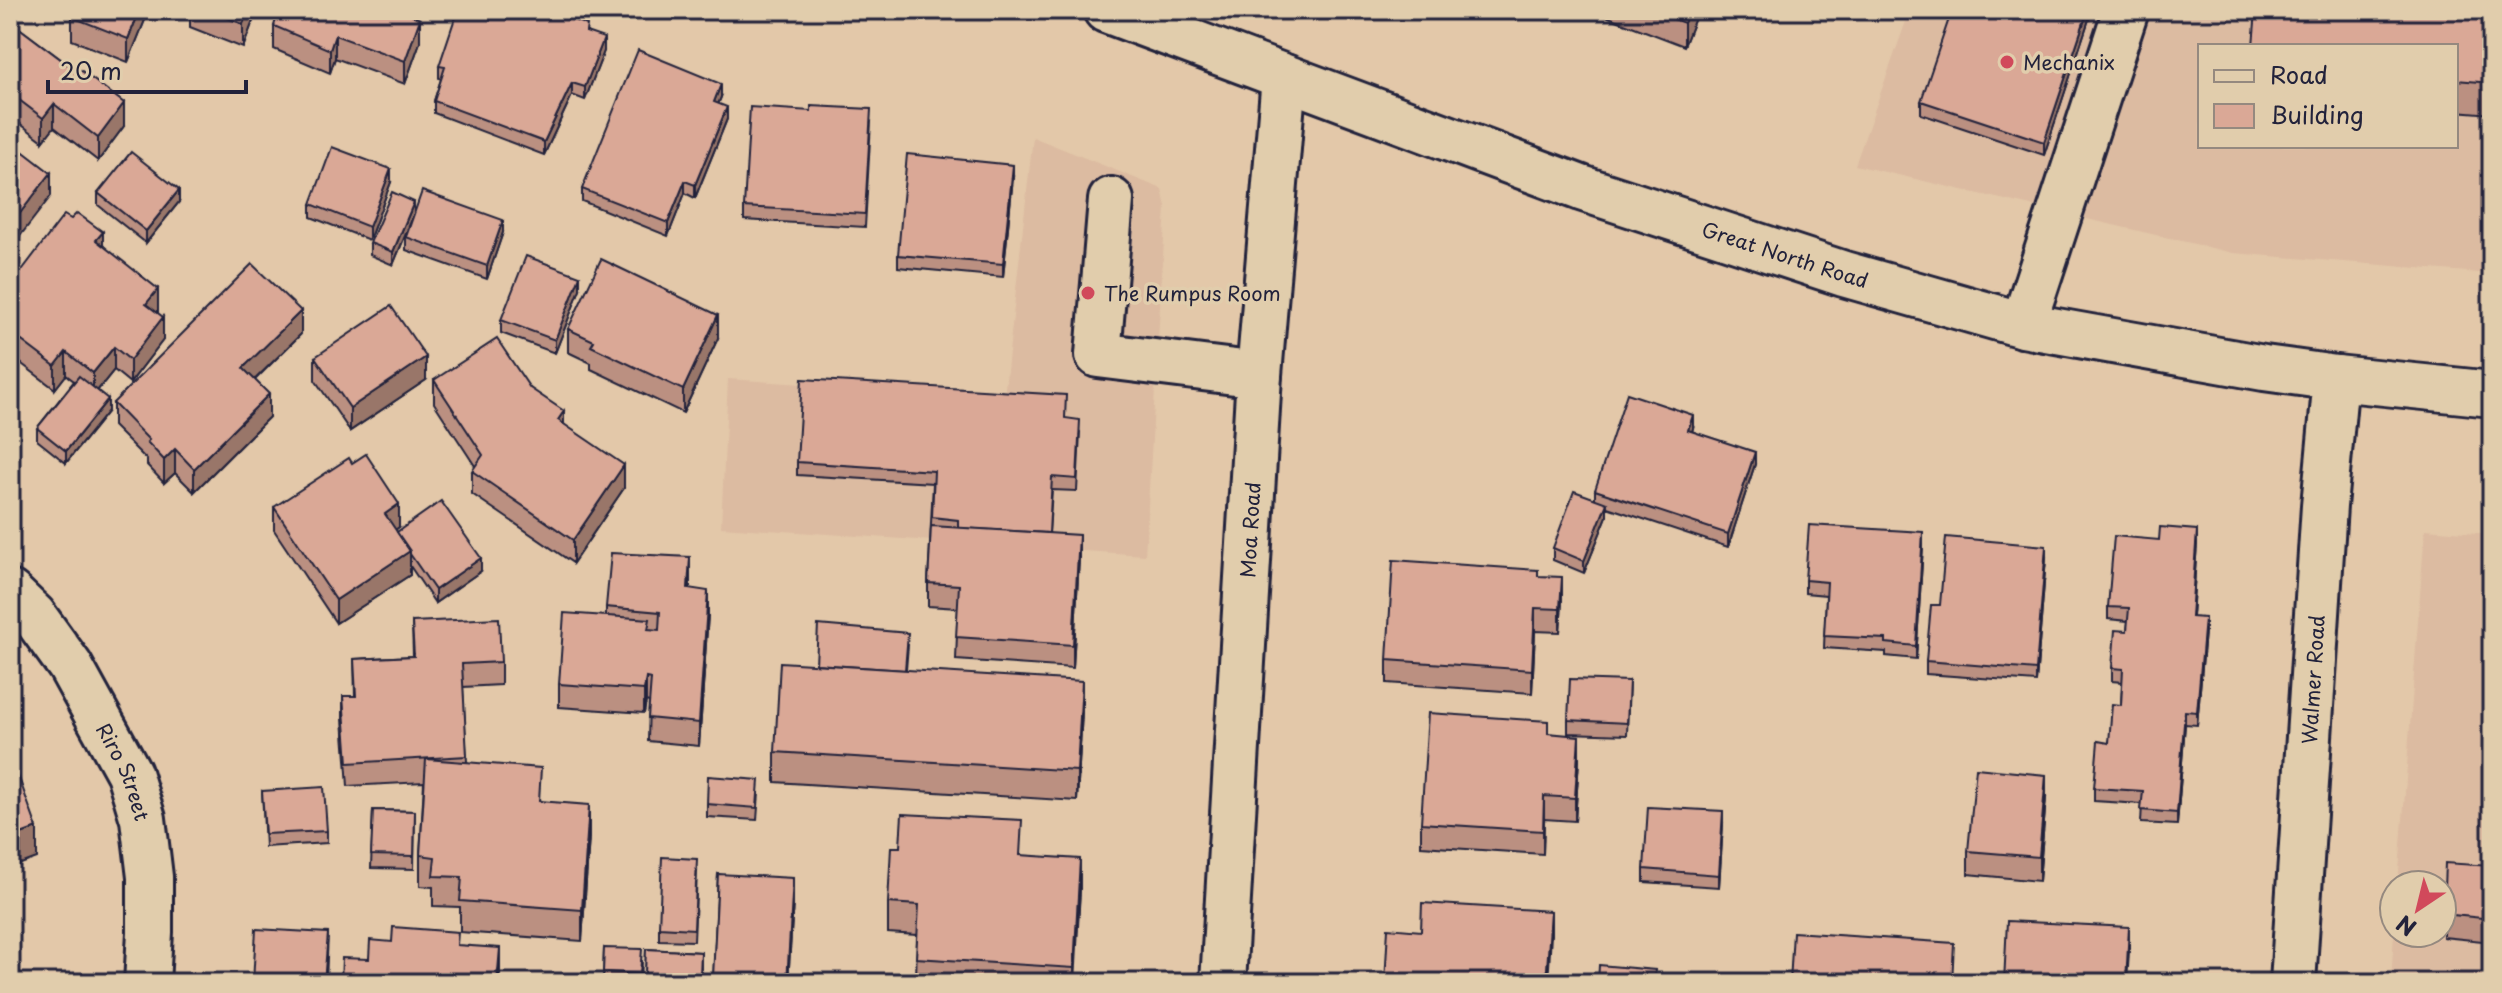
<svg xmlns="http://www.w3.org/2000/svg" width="2502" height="993" font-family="'Playpen Sans',sans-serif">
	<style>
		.built { fill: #dcbba1; fill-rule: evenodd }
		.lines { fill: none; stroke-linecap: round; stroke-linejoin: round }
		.minor-casing { stroke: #22223b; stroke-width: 50 }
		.major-casing { stroke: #22223b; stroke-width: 50 }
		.minor { stroke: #e1cdac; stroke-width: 44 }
		.major { stroke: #e1cdac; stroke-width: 44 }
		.wall { fill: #bb9081; stroke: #22223b; stroke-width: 2 }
		.shaded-wall { fill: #997669; stroke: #22223b; stroke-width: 2 }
		.building { fill: #daa896; stroke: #22223b; stroke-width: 2 }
		.poi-dot { fill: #d1495b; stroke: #e1cdac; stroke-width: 3 }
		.labels { text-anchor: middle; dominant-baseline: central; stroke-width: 7; stroke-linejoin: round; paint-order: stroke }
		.poi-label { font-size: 20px; fill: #22223b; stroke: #e1cdac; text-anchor: start }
		.street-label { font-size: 20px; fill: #22223b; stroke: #e1cdac }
	</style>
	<rect width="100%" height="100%" fill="#e3c8a9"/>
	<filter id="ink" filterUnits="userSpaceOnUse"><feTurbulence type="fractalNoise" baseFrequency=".0125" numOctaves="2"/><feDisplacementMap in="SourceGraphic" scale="16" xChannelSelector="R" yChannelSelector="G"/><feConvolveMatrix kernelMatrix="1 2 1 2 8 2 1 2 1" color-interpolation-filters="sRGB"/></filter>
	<g filter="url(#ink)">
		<g class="built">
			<path d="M1910 10H2492V274L2233 253 1855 165ZM2200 46H2456V146H2200Z"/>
			<path d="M1033 137 1162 189 1166 207 1145 555 721 527 728 379 1004 397Z"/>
			<path d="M2425 529 2492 534V983H2391L2394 933H2442V885H2398Z"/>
		</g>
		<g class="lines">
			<g class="minor-casing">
				<g id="minor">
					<path d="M1111 200 1098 355 1259 375"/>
					<path d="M2023 325 2126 10"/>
					<path id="s1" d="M10 593 34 616 70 666 129 773 143 819 150 877V932L147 983"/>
					<path id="s2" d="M1223 983 1259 375 1284 77"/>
					<path id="s3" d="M2293 983 2324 506 2336 378"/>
				</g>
			</g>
			<g class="major-casing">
				<g id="major">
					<path id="s4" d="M1106 10 1581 188 1844 274 2023 325 2264 368 2336 378 2492 394"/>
				</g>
			</g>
			<use href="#minor" class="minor"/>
			<use href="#major" class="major"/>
		</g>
		<g class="wall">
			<path d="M75 10H149L128 62 72 40V17Z"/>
			<path d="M190 10H257L243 48 190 27Z"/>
			<path d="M1590 10H1698L1684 46Z"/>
			<path d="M2092 10 2044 155 1921 114V101Z"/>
			<path d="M2492 10V114L2456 111V46Z"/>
			<path d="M411 15 420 42 405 84 335 58 330 73 274 49V26Z"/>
			<path d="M524 16 587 32 604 51 585 100 572 95 544 155 434 113V101L441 79 439 78V66Z"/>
			<path d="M10 21 78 72 124 126 98 161 54 127 43 141 10 116Z"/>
			<path d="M721 97 718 104 727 119 695 198 685 193 668 236 582 201V189Z"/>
			<path d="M871 122 865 227 744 220V207Z"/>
			<path d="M1013 177 1003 277 898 267V255Z"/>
			<path d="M391 182 369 240 311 217V204Z"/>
			<path d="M98 193 179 202 146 243 98 205Z"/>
			<path d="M414 213 503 232 487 279 406 250V237L410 224 393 265 370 255V243Z"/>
			<path d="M103 245 158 312V313L163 340 130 383 114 370 98 390 108 411 66 463 37 440V428L74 381 66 375 55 389 10 355V286Z"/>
			<path d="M580 289 555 353 501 333V320Z"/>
			<path d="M568 329 718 338 683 413 591 369V363L568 352Z"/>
			<path d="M301 334 255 380 269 417 194 492 175 473 164 483 147 465V460L113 426V403Z"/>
			<path d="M315 357 426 380 350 431 315 380Z"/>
			<path d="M434 380 530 388 624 488 573 563 472 494V471L475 466 434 403Z"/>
			<path d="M1066 419 1080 432 1077 491 1052 490 1049 533 1079 558 1073 668 956 660 958 608 928 606V583L933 483 797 475V462Z"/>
			<path d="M1693 428 1692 431 1755 464 1728 547 1607 507V516L1584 573 1553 560V548L1595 499V490Z"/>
			<path d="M274 507 399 527 395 530 397 532 481 571 435 603 410 566V575L336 623 274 530Z"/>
			<path d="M2159 540 2197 543 2192 617 2205 631 2197 725 2185 724 2177 825 2141 823 2142 804 2094 801V788L2121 705 2122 682 2112 681V668L2127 631 2128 621 2108 619V607Z"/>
			<path d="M1923 545 1916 659 1886 656V652L1824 648 1826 595 1805 593V580Z"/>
			<path d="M2046 558 2036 682 1926 674V661L1940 605Z"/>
			<path d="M1538 576 1562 600 1560 632 1535 631 1532 693 1387 683V660Z"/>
			<path d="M690 580V589L708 614 699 746 648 741 649 702 646 701 644 713 559 707V684L606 616V607Z"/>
			<path d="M412 622 501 662V685L463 687 467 762 541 801 589 836 582 941 460 932V907L433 906V887L420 886V855L424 782 348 786 343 719V696H355L354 659 413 656Z"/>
			<path d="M908 645 906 670 1082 711 1077 801 775 782V752L816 664Z"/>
			<path d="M1629 681 1627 735 1568 733V720Z"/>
			<path d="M1548 733 1579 759 1575 821 1544 819 1543 854 1421 846V823Z"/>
			<path d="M262 791 327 831V843L265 847Z"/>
			<path d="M759 793 757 820 707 817V804Z"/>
			<path d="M2046 798 2039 881 1968 874V851Z"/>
			<path d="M373 810 415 811 414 869 371 868Z"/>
			<path d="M1723 824 1719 887 1644 882V869Z"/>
			<path d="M1022 855 1080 889 1075 983H916L917 935 888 933V903Z"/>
			<path d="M2492 858V942L2443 937V914L2491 866Z"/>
			<path d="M697 872 694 941 659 940V927Z"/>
			<path d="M718 874 793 901 788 983H713Z"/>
			<path d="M604 948 642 961 641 983H603Z"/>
			<path d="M646 949 701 952V983H645Z"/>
		</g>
		<g class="shaded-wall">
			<path d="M140 10H149L128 62V39Z"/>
			<path d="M248 10H257L243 48V24Z"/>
			<path d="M404 10H413L403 34Z"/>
			<path d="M1689 10H1698L1684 46V23Z"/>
			<path d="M2088 10H2092L2044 155V142Z"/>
			<path d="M420 19V42L405 84V61Z"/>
			<path d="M335 35V58L330 73V50Z"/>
			<path d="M604 38V51L585 100V87Z"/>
			<path d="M572 83V95L544 155V142Z"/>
			<path d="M721 84V97L714 114V102Z"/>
			<path d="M124 103V126L98 161V138Z"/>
			<path d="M54 104V127L43 141V118Z"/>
			<path d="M727 107V119L695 198V185Z"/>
			<path d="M1013 165V177L1003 277V264Z"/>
			<path d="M391 169V182L369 240V227Z"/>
			<path d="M51 173V196L10 249V226Z"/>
			<path d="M685 181V193L668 236V223Z"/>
			<path d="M179 190V202L146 243V231Z"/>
			<path d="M414 202V214L393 265V252Z"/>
			<path d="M503 220V232L487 279V266Z"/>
			<path d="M103 232V255L96 240Z"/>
			<path d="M580 276V289L555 353V340Z"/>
			<path d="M158 289V312L146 327V304Z"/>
			<path d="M301 311V334L243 391V368Z"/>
			<path d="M718 315V338L683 413V390Z"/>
			<path d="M163 317V340L130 383V360Z"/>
			<path d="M114 347V370L93 396V373Z"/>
			<path d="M66 352V375L55 389V366Z"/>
			<path d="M426 357V380L350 431V408Z"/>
			<path d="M269 394V417L194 492V469Z"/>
			<path d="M108 399V411L66 463V451Z"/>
			<path d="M564 411V434L558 420Z"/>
			<path d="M1693 415V428L1688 443V430Z"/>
			<path d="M175 449V473L164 483V460Z"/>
			<path d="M1755 452V464L1728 547V534Z"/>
			<path d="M624 465V488L573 563V540Z"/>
			<path d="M1607 503V516L1584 573V561Z"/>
			<path d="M399 504V527L385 537V514Z"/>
			<path d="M2197 530V543L2191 629V617Z"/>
			<path d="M1923 532V545L1916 659V646Z"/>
			<path d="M1079 535V558L1073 668V645Z"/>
			<path d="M2046 546V558L2036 682V670Z"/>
			<path d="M410 551V575L336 623V600Z"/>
			<path d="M690 557V580L688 612V588Z"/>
			<path d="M481 558V571L435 603V590Z"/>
			<path d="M1562 577V600L1560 632V609Z"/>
			<path d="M708 591V614L699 746V723Z"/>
			<path d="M1535 608V631L1532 693V670Z"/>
			<path d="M2205 618V631L2197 725V712Z"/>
			<path d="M646 678V701L644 713V690Z"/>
			<path d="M1082 681V711L1077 801V771Z"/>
			<path d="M2185 711V724L2177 825V813Z"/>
			<path d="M1579 736V759L1575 821V798Z"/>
			<path d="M2046 775V798L2039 881V857Z"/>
			<path d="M1544 796V819L1543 854V831Z"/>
			<path d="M589 805V836L582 941V910Z"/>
			<path d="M1723 811V824L1719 887V875Z"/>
			<path d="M37 828V858L10 868V838Z"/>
			<path d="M1080 859V889L1074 983V968Z"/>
			<path d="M793 878V901L788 983H787Z"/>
			<path d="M1551 911V935L1548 983H1546Z"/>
			<path d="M2129 927V951L2127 983H2126Z"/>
			<path d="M328 933 326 983H324Z"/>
			<path d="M500 948V971L499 983H497Z"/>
		</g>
		<g class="building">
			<path d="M75 10H140L128 39 72 17Z"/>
			<path d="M206 10H248L243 24Z"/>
			<path d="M279 10H404L403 11 420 19 405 61 335 35 330 50 274 26Z"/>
			<path d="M478 10H509L524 16 526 10H547L587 25 586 32 604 38 585 87 572 83 544 142 434 101 445 67 439 66 454 21 461 12Z"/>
			<path d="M1650 10H1689L1684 23Z"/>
			<path d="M1952 10H2088L2044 142 1921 101Z"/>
			<path d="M2256 10H2492V83L2456 80V46H2253Z"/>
			<path d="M10 21 78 72 79 69 124 103 98 138 54 104 43 118 10 93Z"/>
			<path d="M638 50 721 84 714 102 727 107 695 185 685 181 668 223 582 189Z"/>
			<path d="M811 106 871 109 865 214 744 207 750 107 811 111Z"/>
			<path d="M16 146 51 173 10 226V154Z"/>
			<path d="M332 147 391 169 369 227 311 204Z"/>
			<path d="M131 152 179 190 146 231 98 193Z"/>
			<path d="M907 154 1013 165 1003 264 898 255Z"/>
			<path d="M422 191 503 220 487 266 406 237Z"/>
			<path d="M392 192 414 202 393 252 370 243Z"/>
			<path d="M77 213 103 232 96 240 158 289 146 304 163 317 130 360 114 347 93 373 66 352 55 366 10 332V286L64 215 71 219Z"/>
			<path d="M526 256 580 276 555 340 501 320Z"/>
			<path d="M601 259 718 315 683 390 591 346 594 341 568 329Z"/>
			<path d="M252 264 301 311 243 368 269 394 194 469 175 449 164 460 147 442 149 440 113 403Z"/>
			<path d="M391 306 426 357 350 408 315 357Z"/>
			<path d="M497 339 530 388 564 411 558 420 624 465 573 540 472 471 483 455 434 380Z"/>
			<path d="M79 376 108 399 66 451 37 428Z"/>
			<path d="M802 379 1066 395 1065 418 1080 420 1077 479 1052 477 1049 533 958 528V520L932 517 934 471 797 462Z"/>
			<path d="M1627 393 1693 415 1688 430 1755 452 1728 534 1595 490Z"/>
			<path d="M366 454 399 504 385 514 410 551 336 600 274 507 349 458 352 463Z"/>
			<path d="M1574 491 1607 503 1584 561 1553 548Z"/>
			<path d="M441 501 481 558 435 590 410 554V551L397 532Z"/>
			<path d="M1809 525 1923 532 1916 646 1886 643V639L1824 636 1827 582 1805 580Z"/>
			<path d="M931 526 1079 535 1073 645 956 637 959 585 928 583Z"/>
			<path d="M2160 527 2197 530 2191 617 2205 618 2197 712 2185 711 2177 813 2141 810 2143 791 2094 788 2098 741 2109 743 2112 704 2121 705 2123 669 2112 668 2115 630 2127 631 2129 608 2108 607 2114 536 2159 540Z"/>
			<path d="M1946 537 2046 546 2036 670 1926 661 1931 605H1940Z"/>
			<path d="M611 553 690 557 688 588 708 591 699 723 648 718 651 679 646 678 644 690 559 684 564 613 650 619 648 629 659 630 660 612 606 607Z"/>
			<path d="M1393 560 1538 570V576L1562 577 1560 609 1535 608 1532 670 1387 660Z"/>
			<path d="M499 618 501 662 462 664 467 756 348 763 343 696H356L354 659 414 656 412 622Z"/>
			<path d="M818 625 908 633 905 670 816 664Z"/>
			<path d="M780 662 1082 681 1077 771 775 752Z"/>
			<path d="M1570 679 1629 681 1627 723 1568 720Z"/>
			<path d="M1428 713 1548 721V733L1579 736 1575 798 1544 796 1543 831 1421 823Z"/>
			<path d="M11 756 37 828 10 838V757Z"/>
			<path d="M426 759 541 768 539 801 589 805 582 910 460 901 462 877 433 876 435 857 420 855Z"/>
			<path d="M1976 768 2046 775 2039 857 1968 851Z"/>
			<path d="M708 776 759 780 757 808 707 804Z"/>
			<path d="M324 787 327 831 265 834 262 791Z"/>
			<path d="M1648 807 1723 811 1719 875 1644 869Z"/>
			<path d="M373 810 415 811 414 856 371 855Z"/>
			<path d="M902 814 1022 820 1020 855 1080 859 1074 968 916 958 919 905 888 903 891 847H900Z"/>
			<path d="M662 857 697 859 694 929 659 927Z"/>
			<path d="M2492 858V919L2443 914 2445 863 2491 866Z"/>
			<path d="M718 874 793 878 787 983 713 978Z"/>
			<path d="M1422 903 1551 911 1546 983H1385L1388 928 1421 931Z"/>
			<path d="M2007 921 2129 927 2126 983H2004Z"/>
			<path d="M393 927 458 932 457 945 500 948 497 983H341L342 958 369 959 370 940 392 942Z"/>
			<path d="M256 929 328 933 324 983H253Z"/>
			<path d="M1793 932 1954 943 1952 983H1790Z"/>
			<path d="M604 948 642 949 640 974 603 972Z"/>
			<path d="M646 949 701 952 700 976 645 974Z"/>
			<path d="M1599 965 1655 970 1654 983H1598Z"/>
		</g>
	</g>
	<g class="poi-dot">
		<circle cx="2007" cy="62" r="8"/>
		<circle cx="1088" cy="293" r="8"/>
	</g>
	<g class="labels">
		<g class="poi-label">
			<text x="2023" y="62">Mechanix</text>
			<text x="1104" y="293">The Rumpus Room</text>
		</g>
		<g class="street-label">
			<text stroke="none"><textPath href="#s4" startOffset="722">Great North Road</textPath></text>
			<text stroke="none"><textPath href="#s2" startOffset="454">Moa Road</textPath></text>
			<text stroke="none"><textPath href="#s3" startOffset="304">Walmer Road</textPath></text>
			<text stroke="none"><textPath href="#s1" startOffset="214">Riro Street</textPath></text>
		</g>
	</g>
	<rect width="2502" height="993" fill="none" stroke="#e1cdac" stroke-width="40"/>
	<rect x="20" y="20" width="2462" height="953" fill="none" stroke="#22223b" stroke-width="3" filter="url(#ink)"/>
	<rect x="2198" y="44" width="260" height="104" fill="#e1cdac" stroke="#95897f" stroke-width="2"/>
	<rect x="2214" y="70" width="40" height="12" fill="#e1cdac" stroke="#95897f" stroke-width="2"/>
	<text x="2270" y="84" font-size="24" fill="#22223b">Road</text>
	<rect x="2214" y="104" width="40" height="24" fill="#daa896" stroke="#95897f" stroke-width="2"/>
	<text x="2270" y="124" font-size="24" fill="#22223b">Building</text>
	<g transform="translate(2418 909) rotate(215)"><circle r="38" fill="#e1cdac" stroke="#95897f" stroke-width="2"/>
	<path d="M0-6L14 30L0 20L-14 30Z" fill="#d1495b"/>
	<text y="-12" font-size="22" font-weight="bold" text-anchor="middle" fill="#22223b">N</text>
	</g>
	<path d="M48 80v12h198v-12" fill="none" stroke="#22223b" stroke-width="4"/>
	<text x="60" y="80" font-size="24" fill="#22223b" stroke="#e1cdac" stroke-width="6" paint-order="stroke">20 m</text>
</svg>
